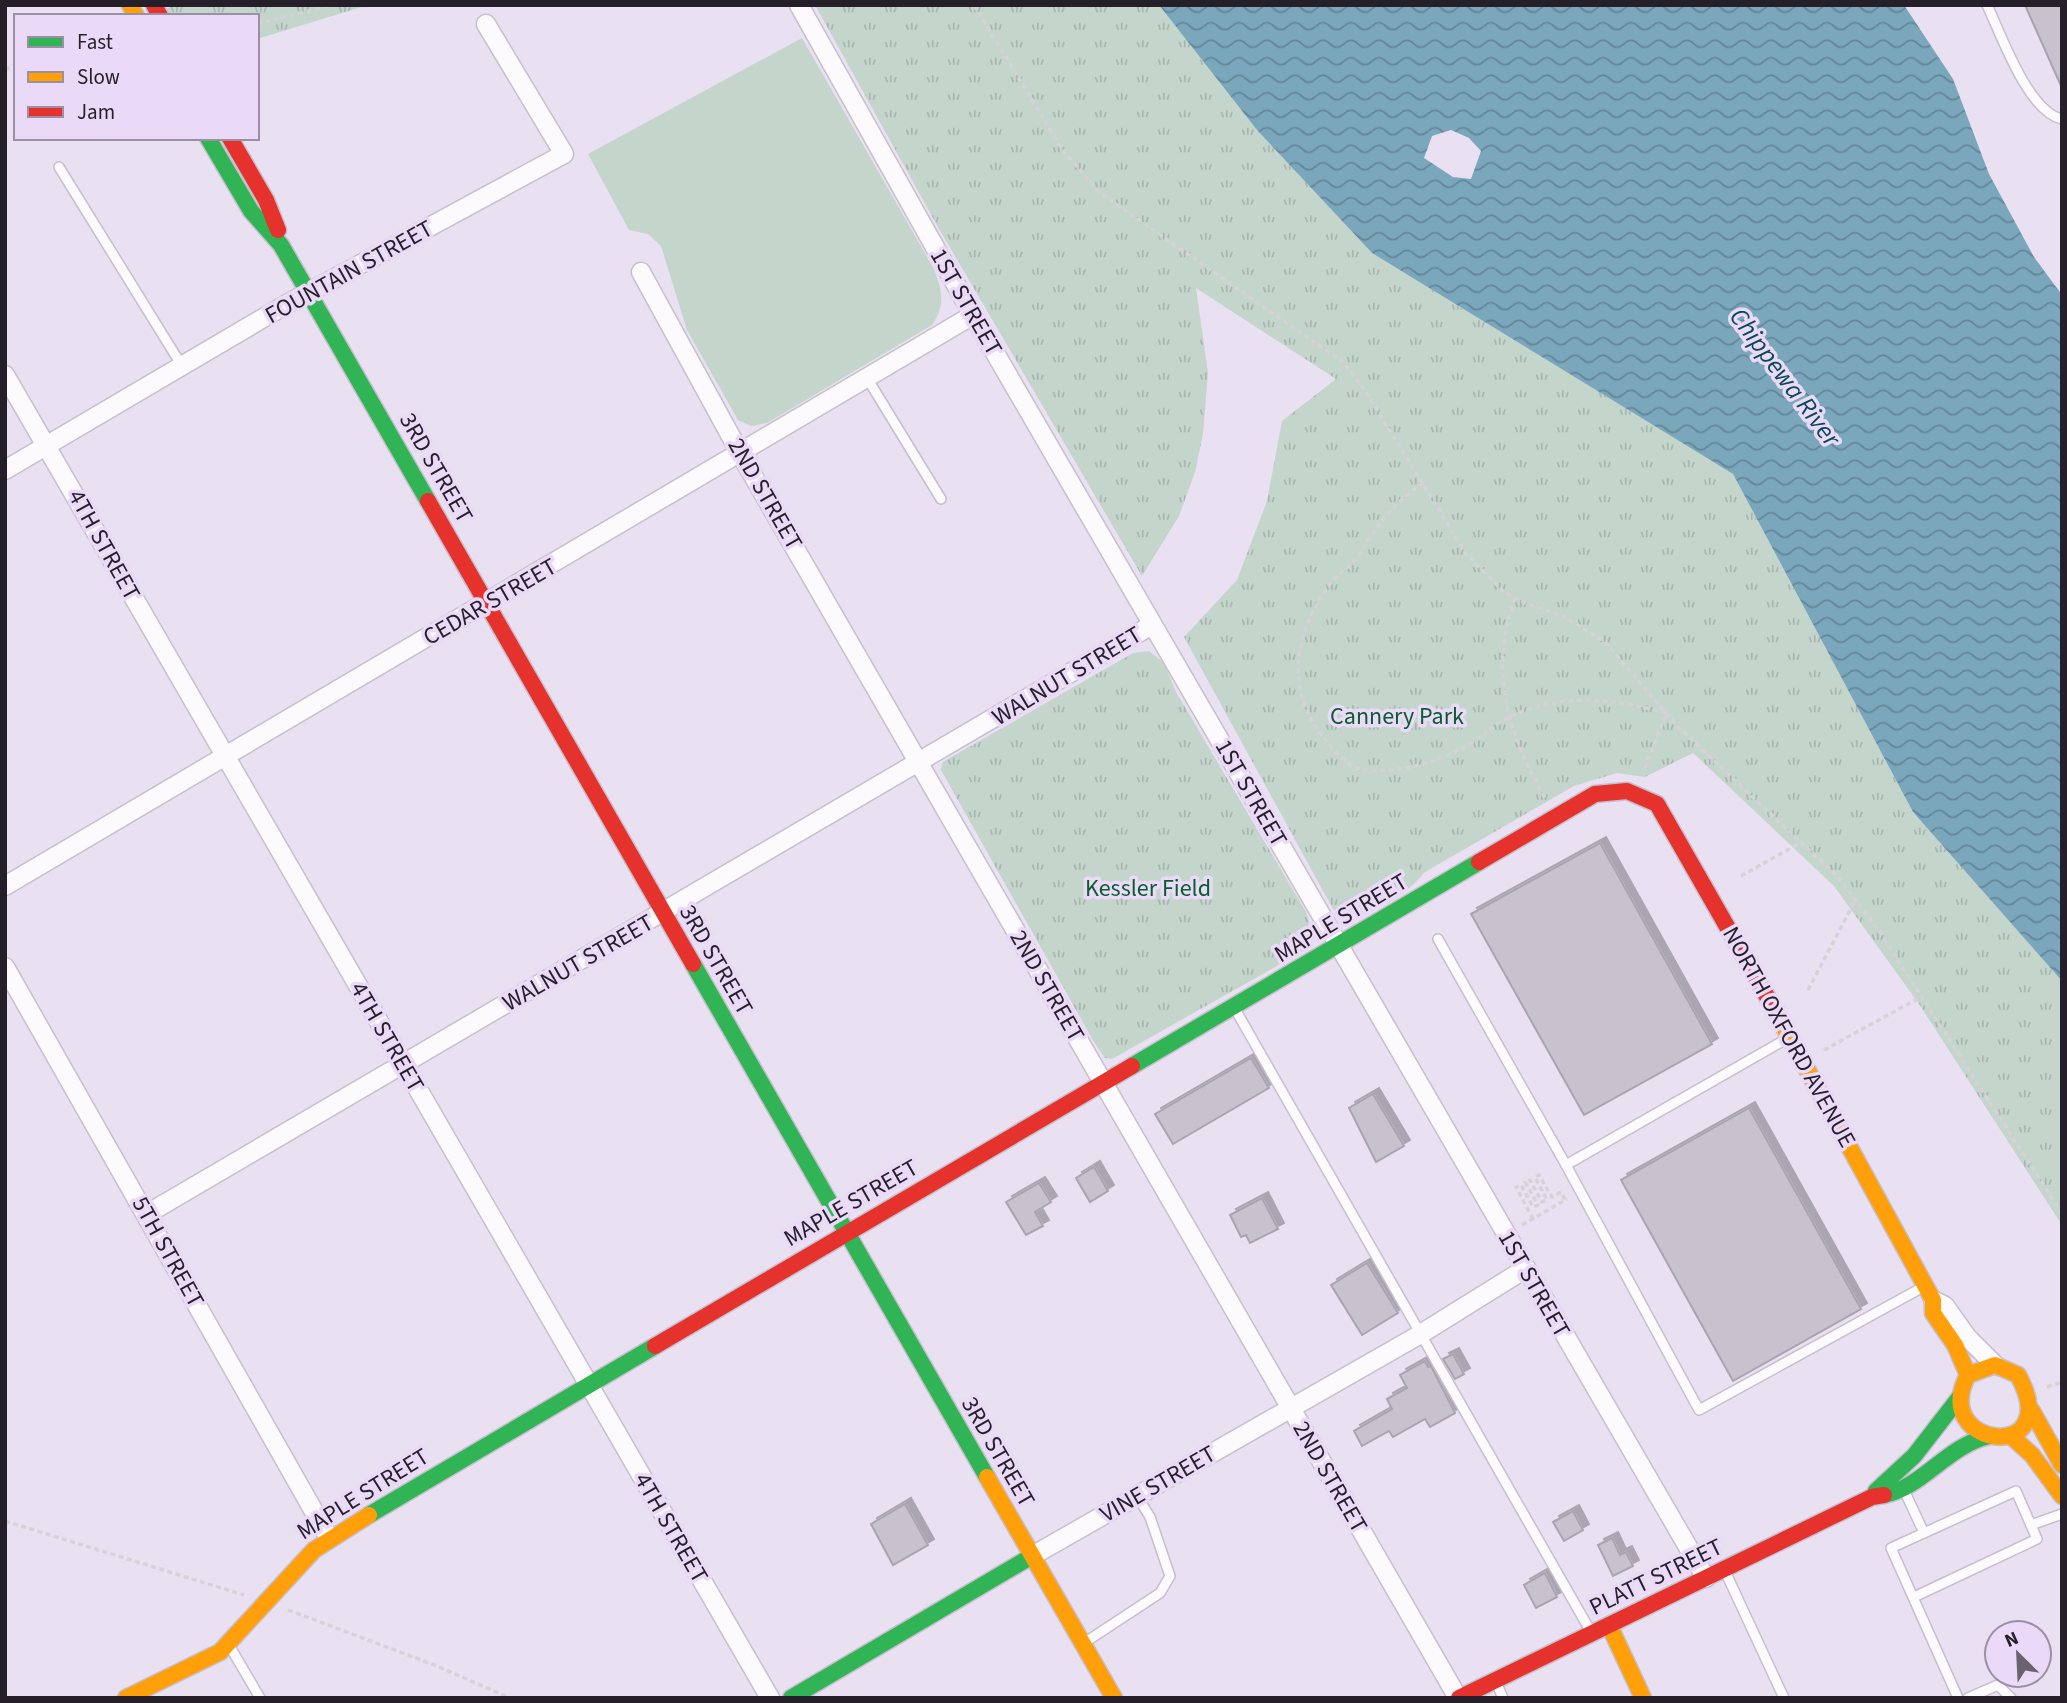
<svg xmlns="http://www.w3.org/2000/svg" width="2067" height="1703" font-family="'Source Sans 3',sans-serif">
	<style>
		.green { fill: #c4d5cc }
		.park { fill: url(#park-tufts) }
		.water { fill: url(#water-waves); fill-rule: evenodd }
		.building { fill: #c8c1ce; stroke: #aaa3b0; stroke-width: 2; filter: url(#shadow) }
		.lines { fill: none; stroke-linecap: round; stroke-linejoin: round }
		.lane-casing { stroke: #c6bfcc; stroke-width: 12 }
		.street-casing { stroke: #c6bfcc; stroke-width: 21 }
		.fast-casing { stroke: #c6bfcc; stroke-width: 19 }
		.slow-casing { stroke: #c6bfcc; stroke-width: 19 }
		.jam-casing { stroke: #c6bfcc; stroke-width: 19 }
		.path { stroke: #d5d2d8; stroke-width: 3.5; stroke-dasharray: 5 3.5; stroke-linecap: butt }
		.lane { stroke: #fcfafd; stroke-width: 9 }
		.street { stroke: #fcfafd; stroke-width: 18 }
		.fast { stroke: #30b455; stroke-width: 16 }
		.slow { stroke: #ff9f0a; stroke-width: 16 }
		.jam { stroke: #e5322d; stroke-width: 16 }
		.labels { text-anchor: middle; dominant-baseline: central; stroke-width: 7; stroke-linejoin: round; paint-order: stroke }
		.street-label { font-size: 24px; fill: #251f29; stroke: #eadaf7 }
		.park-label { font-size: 24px; fill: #075d2d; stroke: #eadaf7 }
		.water-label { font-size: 26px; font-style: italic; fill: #094859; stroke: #eadaf7 }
	</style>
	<defs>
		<pattern id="park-tufts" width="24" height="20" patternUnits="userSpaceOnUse" patternTransform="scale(1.75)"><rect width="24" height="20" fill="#c4d5cc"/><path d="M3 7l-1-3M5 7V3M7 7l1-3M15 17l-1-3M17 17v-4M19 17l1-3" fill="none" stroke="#a8b6af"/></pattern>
		<pattern id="water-waves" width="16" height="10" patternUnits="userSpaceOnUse" patternTransform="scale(1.75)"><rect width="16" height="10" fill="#7aa7bc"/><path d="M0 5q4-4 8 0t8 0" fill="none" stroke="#648799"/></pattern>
		<filter id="shadow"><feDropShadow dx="6" dy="-6" stdDeviation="0" flood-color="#0004"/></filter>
	</defs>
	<rect width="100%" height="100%" fill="#e9e0f1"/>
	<path class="green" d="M802 38 934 269C942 290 946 305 932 325L767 423 751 426 738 420 687 330 661 246 648 234 629 230 588 154Z"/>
	<g class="park">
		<path d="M176 5H368L257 39V16H169L165 9Z"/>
		<path d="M815 5H1159L1257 130 1372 253 1733 474 1913 812 2062 981V1225L1919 1004 1834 886 1693 753 1645 777 1617 773 1574 786 1425 872C1406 894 1380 912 1350 917L1333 909 1184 637 1237 580 1267 501 1282 421 1336 379 1196 288 1208 373 1203 434 1195 472 1179 516 1142 576 938 227Z"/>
		<path d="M1149 651 1164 663 1176 692 1306 912 1313 935 1305 950 1112 1059 1105 1058 1094 1042 941 770 942 763 948 759 1133 653Z"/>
	</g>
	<path class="water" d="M1159 5H1904L1953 79 1989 174 2034 257 2062 295V981L1913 812 1733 474 1372 253 1257 130ZM1451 130 1469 138 1481 151 1471 179 1453 177 1424 158 1432 136Z"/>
	<g class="building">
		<path d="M2025 5H2062V88Z"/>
		<path d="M1600 843 1712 1044 1584 1115 1471 914Z"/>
		<path d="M1251 1058 1269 1088 1173 1144 1155 1114Z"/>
		<path d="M1373 1094 1404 1146 1376 1162 1349 1108Z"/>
		<path d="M1749 1108 1861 1309 1733 1381 1621 1180Z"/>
		<path d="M1094 1167 1108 1191 1090 1202 1076 1178Z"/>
		<path d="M1039 1183 1051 1202 1035 1212 1043 1226 1026 1235 1006 1202Z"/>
		<path d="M1262 1198 1278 1229 1250 1243 1246 1235 1241 1237 1230 1215Z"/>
		<path d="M1367 1263 1398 1313 1362 1335 1331 1285Z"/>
		<path d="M1453 1354 1464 1374 1455 1379 1443 1359Z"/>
		<path d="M1425 1361 1428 1367 1431 1366 1455 1413 1430 1427 1425 1419 1393 1437 1389 1431 1362 1446 1354 1431 1392 1409 1387 1399 1407 1388 1400 1375Z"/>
		<path d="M905 1504 928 1545 893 1565 871 1524Z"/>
		<path d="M1573 1511 1583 1530 1564 1541 1553 1522Z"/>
		<path d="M1612 1538 1620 1555 1626 1552 1633 1566 1613 1576 1598 1545Z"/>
		<path d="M1545 1573 1557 1597 1536 1608 1524 1585Z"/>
	</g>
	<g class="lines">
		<g class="lane-casing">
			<g id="lane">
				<path d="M1987 5C2001 34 2028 112 2062 119"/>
				<path d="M59 167 182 366"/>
				<path d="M867 378 941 499"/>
				<path d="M1438 939 1566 1165 1788 1038"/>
				<path d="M1235 1009 1591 1632"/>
				<path d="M1566 1165 1699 1410 1923 1287"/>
				<path d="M1904 1490 1924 1533"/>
				<path d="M2031 1525 2062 1514"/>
				<path d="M1724 1569 1784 1698"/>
				<path d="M1914 1597 2037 1539 2016 1491 1891 1548 1958 1698"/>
				<path d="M1084 1643 1160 1593 1170 1576 1150 1517 1137 1496"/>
				<path d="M229 1645 260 1698"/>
				<path d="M1496 1682 1503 1698"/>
				<path d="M1968 1698 1998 1685 2011 1698"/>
			</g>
		</g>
		<g class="street-casing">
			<g id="street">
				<path d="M799 5 973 315 1706 1578"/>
				<path d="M641 272 740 453 1458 1698"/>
				<path d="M5 375 770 1698"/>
				<path d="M5 470 287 304 564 154 486 24"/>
				<path d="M5 886 973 315"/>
				<path d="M5 967 329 1538"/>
				<path d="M147 1214 1152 625"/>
				<path d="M1933 1300 1945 1306 1967 1337 1995 1365"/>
				<path d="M1032 1556 1419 1335 1525 1269"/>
			</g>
		</g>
		<g class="fast-casing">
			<g id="fast">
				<path d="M208 138 251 211 281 245 428 501"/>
				<path d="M693 964 987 1477"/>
				<path d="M1132 1066 1479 862"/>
				<path d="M1876 1491 1914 1456 1959 1398"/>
				<path d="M1884 1495C1923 1487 1947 1446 1989 1436"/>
				<path d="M369 1515 655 1346"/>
				<path d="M791 1698 1032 1556"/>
			</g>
		</g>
		<g class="slow-casing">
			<g id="slow">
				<path d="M130 5 136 16"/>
				<path d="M1773 1007 1933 1300V1313L1955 1345 1968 1375"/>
				<path d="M1995 1365 2018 1375C2067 1465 1928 1449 1968 1375Z"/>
				<path d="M2032 1411 2062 1465"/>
				<path d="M2011 1436 2032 1455 2062 1496"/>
				<path d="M987 1477 1114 1698"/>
				<path d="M1609 1625 1643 1698"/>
				<path d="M126 1698 220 1652 314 1550 369 1515"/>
			</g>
		</g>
		<g class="jam-casing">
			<g id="jam">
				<path d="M154 5 160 16"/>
				<path d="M230 138 266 200 278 230"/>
				<path d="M428 501 693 964"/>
				<path d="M1479 862 1595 794 1627 791 1657 804 1773 1007"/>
				<path d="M655 1346 1132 1066"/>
				<path d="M1459 1698 1872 1497 1884 1495"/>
			</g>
		</g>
		<g class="path">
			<path d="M974 5 1064 152 1100 193 1343 362 1364 389 1466 554 1504 592 1525 603 1563 616 1605 642 1679 728 1838 877 1879 931 2062 1214"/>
			<path d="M257 24 332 5"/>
			<path d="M5 69 16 67"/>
			<path d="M1423 483C1391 504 1378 526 1357 557 1350 568 1338 573 1331 583 1296 628 1284 687 1321 734 1331 747 1347 768 1365 770 1405 773 1442 761 1476 740 1487 732 1498 722 1511 716 1562 693 1613 698 1666 713L1644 771"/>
			<path d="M1515 598C1489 674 1507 731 1545 798"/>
			<path d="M1741 876 1800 843"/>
			<path d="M1808 990 1855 901"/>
			<path d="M1824 1050 1921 997"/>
			<path d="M1533 1219 1516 1187 1521 1185 1533 1207 1538 1205 1525 1182 1530 1180 1542 1202 1547 1200 1535 1177 1539 1175 1552 1197 1561 1192 1565 1200"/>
			<path d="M1522 1225 1567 1199"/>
			<path d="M2047 1387 2062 1382"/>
			<path d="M5 1521 244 1595"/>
			<path d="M288 1610 432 1664 510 1698"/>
		</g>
		<use href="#lane" class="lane"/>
		<use href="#street" class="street"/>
		<use href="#fast" class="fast"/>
		<use href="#slow" class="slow"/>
		<use href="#jam" class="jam"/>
	</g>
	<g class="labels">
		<g class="street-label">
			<text transform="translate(349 272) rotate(-29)">FOUNTAIN STREET</text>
			<text transform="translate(966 302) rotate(60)">1ST STREET</text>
			<text transform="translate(436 468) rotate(60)">3RD STREET</text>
			<text transform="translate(765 494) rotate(60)">2ND STREET</text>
			<text transform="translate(104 545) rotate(61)">4TH STREET</text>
			<text transform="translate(490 602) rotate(-30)">CEDAR STREET</text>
			<text transform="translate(1067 676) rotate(-31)">WALNUT STREET</text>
			<text transform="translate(1251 793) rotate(60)">1ST STREET</text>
			<text transform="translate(1341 918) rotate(-31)">MAPLE STREET</text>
			<text transform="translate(716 960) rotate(60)">3RD STREET</text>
			<text transform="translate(578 963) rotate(-30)">WALNUT STREET</text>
			<text transform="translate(1047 986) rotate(60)">2ND STREET</text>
			<text transform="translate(387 1037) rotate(60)">4TH STREET</text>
			<text transform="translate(1789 1037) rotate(61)">NORTH OXFORD AVENUE</text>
			<text transform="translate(851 1203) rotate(-30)">MAPLE STREET</text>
			<text transform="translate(168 1252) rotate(61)">5TH STREET</text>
			<text transform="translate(1534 1284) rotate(60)">1ST STREET</text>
			<text transform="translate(998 1452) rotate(60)">3RD STREET</text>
			<text transform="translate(1330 1477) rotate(60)">2ND STREET</text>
			<text transform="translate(1158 1484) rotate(-30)">VINE STREET</text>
			<text transform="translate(363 1494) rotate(-32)">MAPLE STREET</text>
			<text transform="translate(671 1528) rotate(60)">4TH STREET</text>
			<text transform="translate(1656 1577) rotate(-26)">PLATT STREET</text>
		</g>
		<g class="park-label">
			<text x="1397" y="716">Cannery Park</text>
			<text x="1148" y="888">Kessler Field</text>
		</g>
		<g class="water-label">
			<text transform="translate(1785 377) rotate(53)">Chippewa River</text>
		</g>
	</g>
	<rect width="2067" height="1703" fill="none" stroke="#251f29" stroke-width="14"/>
	<rect x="14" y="14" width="245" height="126" fill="#eadaf7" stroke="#9b8fa5" stroke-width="2"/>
	<rect x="28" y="37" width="35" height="10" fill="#30b455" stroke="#9b8fa5" stroke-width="2"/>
	<text x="77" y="49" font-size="21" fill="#251f29">Fast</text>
	<rect x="28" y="72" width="35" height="10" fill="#ff9f0a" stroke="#9b8fa5" stroke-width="2"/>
	<text x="77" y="84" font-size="21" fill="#251f29">Slow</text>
	<rect x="28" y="107" width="35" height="10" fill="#e5322d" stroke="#9b8fa5" stroke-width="2"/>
	<text x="77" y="119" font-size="21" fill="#251f29">Jam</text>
	<g transform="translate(2018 1654) rotate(336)"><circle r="33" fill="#eadaf7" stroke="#9b8fa5" stroke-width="2"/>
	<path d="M0-5L12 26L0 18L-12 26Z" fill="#6a636f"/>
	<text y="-10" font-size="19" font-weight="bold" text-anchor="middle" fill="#251f29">N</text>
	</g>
</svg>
